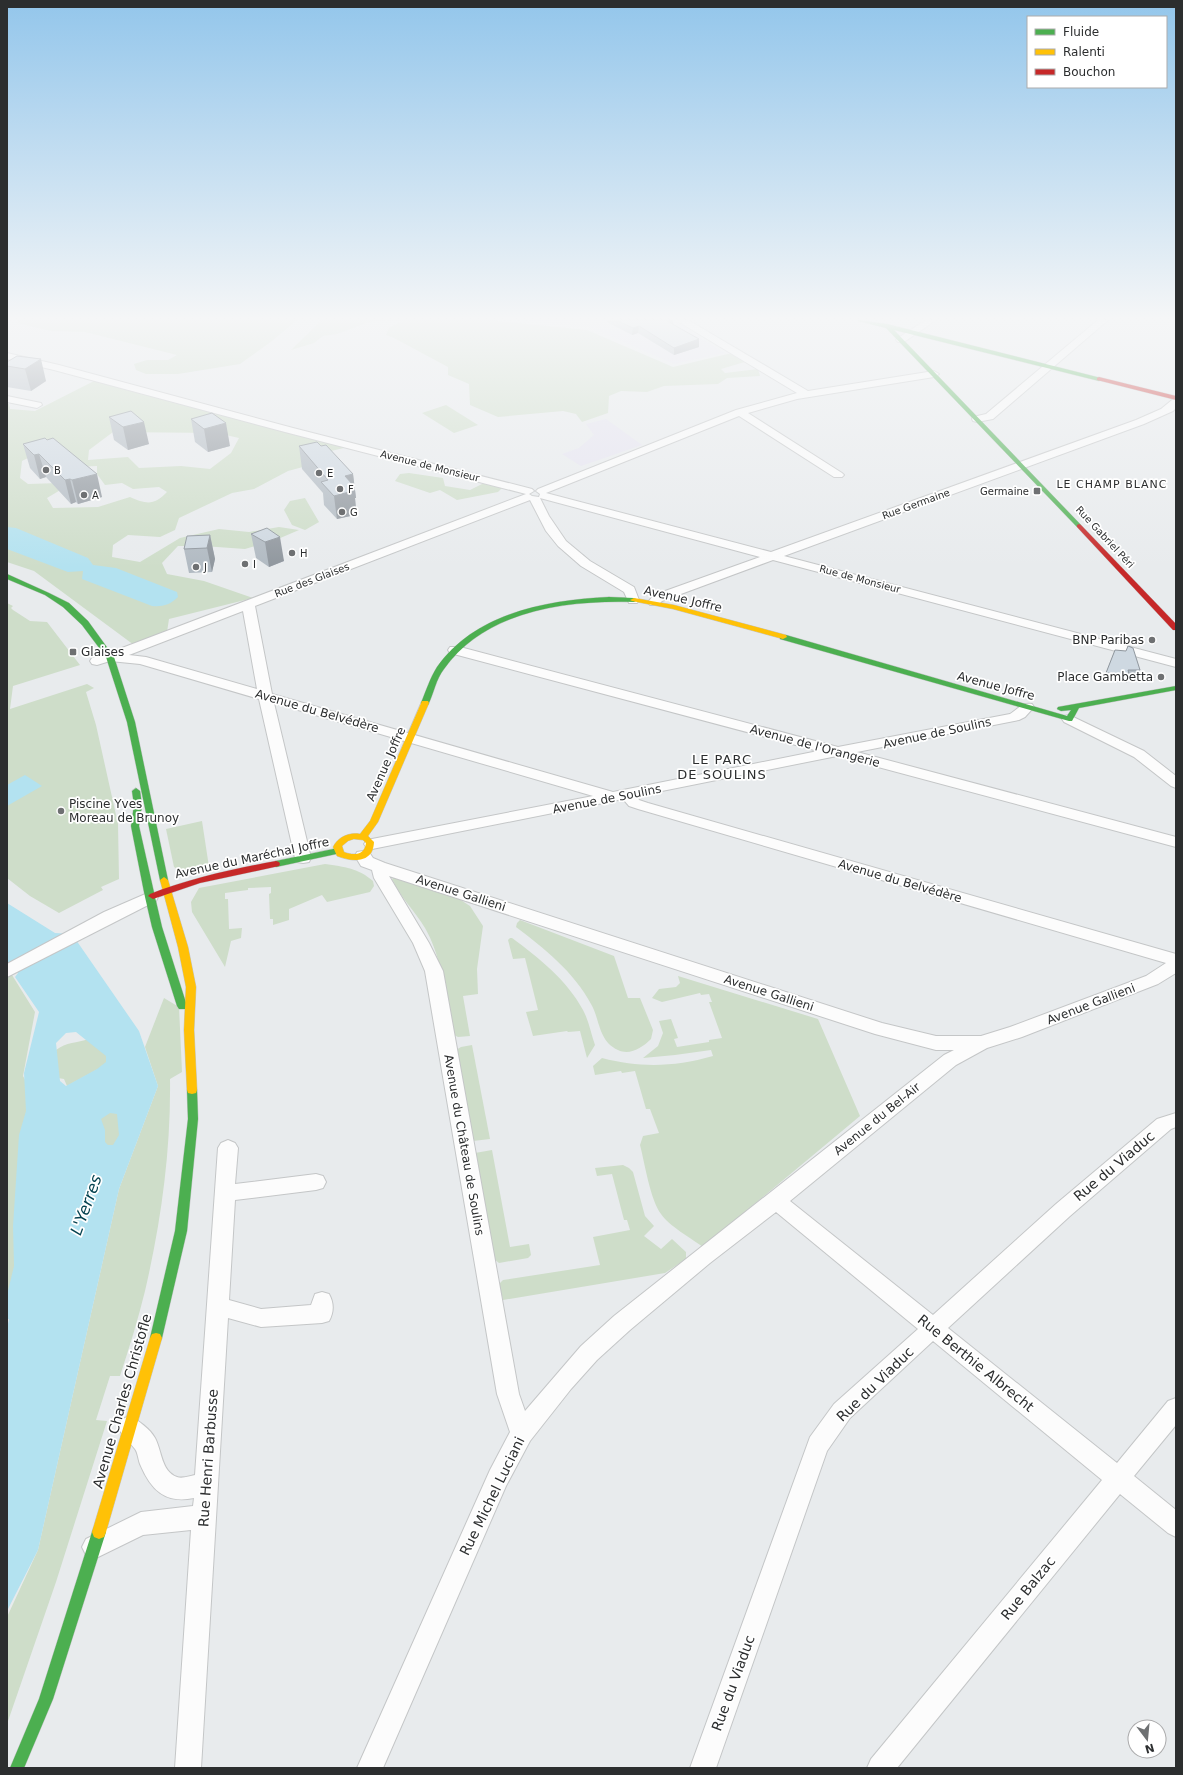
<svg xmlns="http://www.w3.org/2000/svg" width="1183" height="1775" font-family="'DejaVu Sans',sans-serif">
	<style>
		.education { fill: #e5e3f0 }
		.green { fill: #ceddc9; fill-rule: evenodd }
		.water { fill: #b3e2f0; fill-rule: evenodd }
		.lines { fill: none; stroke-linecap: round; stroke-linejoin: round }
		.street-casing { stroke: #c4c6c7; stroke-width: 2 }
		.fast-casing { stroke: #c4c6c7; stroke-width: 1 }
		.slow-casing { stroke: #c4c6c7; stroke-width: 1 }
		.jam-casing { stroke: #c4c6c7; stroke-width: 1 }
		.street { fill: #fcfcfc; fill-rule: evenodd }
		.fast { fill: #4caf50; fill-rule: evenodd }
		.slow { fill: #ffc107; fill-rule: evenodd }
		.jam { fill: #c62828; fill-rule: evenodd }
		.wall { fill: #b1bac2 }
		.shaded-wall { fill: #90979e }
		.building { fill: #ced8e1; stroke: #90979e }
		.poi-dot { fill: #6e7072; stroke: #fff; stroke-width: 1.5 }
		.labels { text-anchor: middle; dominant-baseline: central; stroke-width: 3.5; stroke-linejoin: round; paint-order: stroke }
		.far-street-label { font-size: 10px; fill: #2c2e2f; stroke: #fff }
		.far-poi-label { font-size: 10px; fill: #2c2e2f; stroke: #fff; text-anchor: start }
		.far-neighbourhood-label { font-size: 11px; letter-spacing: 1px; fill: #2c2e2f; stroke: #fff }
		.street-label { font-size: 12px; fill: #2c2e2f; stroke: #fff }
		.poi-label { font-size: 12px; fill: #2c2e2f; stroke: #fff; text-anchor: end }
		.neighbourhood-label { font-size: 13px; letter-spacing: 1px; fill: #2c2e2f; stroke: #fff }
		.near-street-label { font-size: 14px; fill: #2c2e2f; stroke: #fff }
		.near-water-label { font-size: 16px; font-style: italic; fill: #054350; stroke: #fff }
	</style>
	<rect width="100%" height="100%" fill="#e8ebed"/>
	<g class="education">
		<path d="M523 320H674L724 353 674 364 589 327Z"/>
		<path d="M606 419 642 445 581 466 562 454 579 448 594 435 586 424Z"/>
	</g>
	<g class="green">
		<path d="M19 320H294L296 321 272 341 240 364 178 374H146L136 370 134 364 147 360H168L177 355 85 332 51 331 17 323Z"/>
		<path d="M322 320H487L587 330 673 367 732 353 748 361 721 369 725 373 758 369 760 376 727 378 718 384 664 386 647 392 621 391 609 396 608 413 582 422 576 414 563 411 498 417 470 405 469 384 448 375V367L394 338 386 335 389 328 402 321 386 320 369 322 337 334 323 336 314 343 291 350Z"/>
		<path d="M94 381 348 447 327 452 325 461 288 471 254 489 232 493 179 518 175 530 160 537 128 535 113 545 112 557 140 562 180 538 219 529 249 532 279 527 299 530 278 539 245 549 203 546H178L162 563 167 574 204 581 253 598 169 619 167 632 134 645 34 571 7 562V404H9L10 409 35 411ZM113 432 217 433 239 438 231 453 210 469 181 466 139 468 128 457 88 460 89 450ZM34 455 77 467 97 466V474L105 485 122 483 133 489 159 487 167 492C154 506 146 504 130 497L98 507 53 508 47 498 62 489 59 483 28 484 20 478 22 461Z"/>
		<path d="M446 405 478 425 454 433 422 413Z"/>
		<path d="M409 473 443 478 445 486 470 490 484 483 502 488 498 492 457 500 440 490 430 493 395 481 400 474Z"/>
		<path d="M305 498 319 522 305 530 292 525 284 510 290 501Z"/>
		<path d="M7 603 13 606 11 608 13 610 30 621 47 622 80 665 13 686 10 709 87 684 94 688 86 692 96 725 118 824 119 879 101 887 103 890 59 913 30 896 7 878Z"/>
		<path d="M202 821 209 867 182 872 174 867 166 829Z"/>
		<path d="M325 864C345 867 358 868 373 881L374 886 370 892 327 902 322 895 289 909V920L273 925V919H270L269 894 271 893V887L248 888V890L225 893V899H228L229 929 242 928 241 938 231 941 225 967 192 912 191 902 199 888Z"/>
		<path d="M394 877 453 895 470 906 483 926 477 969 478 994 463 996 470 1036 458 1037 454 1035C447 1002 442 957 425 928 415 911 400 897 392 879Z"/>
		<path d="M520 920 614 956 628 998H640L653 1030 651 1039C643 1047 630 1056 618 1050 598 1041 600 1019 591 1004 574 972 544 948 516 927L517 923Z"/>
		<path d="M510 938H512C539 958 567 980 583 1010 589 1021 591 1034 595 1045L587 1058 580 1031 568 1032 567 1031 533 1036 526 1012 538 1010 525 958 513 959 508 940Z"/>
		<path d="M12 975 35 1012 23 1076 38 1104 49 1188 7 1313V977Z"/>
		<path d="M678 976 818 1019 860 1116 703 1247C691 1238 669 1226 661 1214 650 1199 645 1164 640 1145L643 1136 659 1133 650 1109H646L635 1071 622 1073 621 1071 595 1075 593 1066 602 1058C641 1068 674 1067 713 1056L711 1050 675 1055 643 1058 658 1046 663 1033 659 1021 671 1019 678 1038 674 1039 677 1047 709 1042V1040L722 1038 709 1002H712L709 994 701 995 700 993 662 1002 652 998 659 989 676 987 680 983Z"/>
		<path d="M164 998 179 1007 182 1072 170 1079C171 1151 161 1222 145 1291 138 1320 129 1348 120 1376H110L96 1420 107 1421 56 1582 7 1724V1617L38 1550 119 1189 158 1086 145 1047Z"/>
		<path d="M89 1039 122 1056 67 1086 64 1079 58 1078 56 1050C66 1042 77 1043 89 1039Z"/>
		<path d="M472 1045 490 1139 473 1141 456 1050 461 1047Z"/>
		<path d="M116 1105 127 1129 108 1156 99 1118Z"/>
		<path d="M492 1150 510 1247 529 1244 531 1255 528 1258 499 1263 494 1259 475 1153Z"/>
		<path d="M623 1165 629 1168 633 1172 645 1216 654 1226 644 1236 661 1249 672 1239 686 1252V1259L665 1273 503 1300 499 1284 503 1280 600 1265 593 1237 630 1230 627 1220H624L612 1174 597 1176 595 1168Z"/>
	</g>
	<g class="water">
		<path d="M7 527 16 528 88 558 93 565 116 568 177 592 178 597C170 605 162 607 152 606L82 579 83 571 68 572 7 549Z"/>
		<path d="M25 775 42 786 7 806V785Z"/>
		<path d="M7 903 55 933 71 934 74 937 139 1031 158 1086 119 1189 38 1550 7 1611V1329L9 1319H7V1295L14 1266 13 1226 19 1135 26 1111 24 1073 39 1012 15 977 18 973 7 962ZM76 1032 106 1056V1062L97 1069 66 1086 60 1081 56 1043 66 1033ZM110 1113 117 1114 119 1135 113 1145H108L105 1142V1130L101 1119Z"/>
	</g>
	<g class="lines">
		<g class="street-casing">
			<g id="street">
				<path d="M678 320H688L808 391 934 371 939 374 934 377 797 399 748 413 842 473 844 475 842 477H834L739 416 546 493 771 552 1136 420 1161 409 1172 400 1176 399V408L1173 411 1144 424 784 556 1176 659V667L773 560 662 601 658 605H650L648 602 654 595 760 557 540 498 549 516 566 541 590 561 634 587 639 600 637 603H629L624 592 581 566 558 546 546 531 530 500 255 606 272 694 613 792 818 751 450 653 448 650 450 647H460L838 747 1010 714C1018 709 1022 702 1032 704L1034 707 1025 717 1019 720 857 752 1176 837V847L837 756 637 796 639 800 648 803 1176 954V973L1158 984 1022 1037 987 1048 956 1065 790 1201 933 1315 1056 1204 1157 1119 1176 1113V1127L1171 1129 1070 1216 948 1328 1117 1463 1168 1401 1176 1398V1425L1134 1476 1176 1510V1537L1168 1533 1120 1494 897 1768H867L871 1759 1102 1480 933 1341 850 1418 827 1451 716 1768H690L810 1437 834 1404 918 1329 776 1212 710 1263 630 1330 597 1360 571 1389 530 1441 506 1486 383 1768H357L490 1470 510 1432 497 1394 425 971 413 943 374 878 372 870 361 866 355 856 357 852 363 851 369 852 373 858 385 863 882 1023 936 1036H981L1010 1027 1146 976 1166 963 638 809 629 806 623 799 372 849 367 848 364 844 367 840 372 839 593 796 274 703 311 858 309 862 303 863 297 862 295 858 259 699 140 664 110 661 97 665 92 664 90 661 92 658 122 648 526 494 285 432 54 370 7 359V353L59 365 293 428 532 489 534 491 529 494 532 496 539 497 540 494 536 491 538 489 736 410 797 393 679 322ZM243 611 257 689 146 657 129 655ZM389 876 875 1034 936 1050H954L944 1055 614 1316 581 1346 525 1411 519 1394 443 971 429 943Z"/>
				<path d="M926 320H936L904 342H898L896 340 898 338Z"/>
				<path d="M1098 320H1108L993 419 977 422 973 421 972 419 973 417 986 414Z"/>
				<path d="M7 396 41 403 42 405 37 408 7 402Z"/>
				<path d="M1069 715 1144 751 1176 776V788L1171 786 1134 757 1064 722 1062 719 1064 716Z"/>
				<path d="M150 892 156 893 158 897 156 901 7 977V964L104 912Z"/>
				<path d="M228 1140 235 1143 238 1148 235 1184 316 1174 323 1176 326 1182 323 1188 316 1190 235 1200 229 1300 261 1309 311 1305 315 1294 322 1292 329 1294C334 1303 334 1312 329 1321L322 1323 261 1327 228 1318 201 1768H175L191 1530 143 1535 94 1559 86 1555 82 1547 86 1539 141 1512 193 1506 194 1498C165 1504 151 1490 140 1464 138 1459 138 1453 135 1449 129 1441 122 1436 118 1427L121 1420 129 1416C138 1420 150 1429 155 1438 162 1451 161 1471 177 1477 182 1479 190 1476 195 1475L218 1148 221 1143Z"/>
			</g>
		</g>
		<g class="fast-casing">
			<g id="fast">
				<path d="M858 320 887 324 1101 378V380L1099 381 894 330 1081 525V527H1077L886 328 858 321Z"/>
				<path d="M7 574 49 593 69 603 88 621 114 657 135 722 168 880 167 882H161L160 880 127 722 106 657 82 625 63 607 45 595 7 579Z"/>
				<path d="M609 597 634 598 638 600 634 602C567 600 486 610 444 669 436 679 434 693 428 705H422L421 703C426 691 430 678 437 667 475 613 547 600 609 597Z"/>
				<path d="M780 635H786L1067 716 1071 710 1061 711 1057 709 1058 707 1176 686V690L1079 708 1072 721H1069L780 639Z"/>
				<path d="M136 788 140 791 142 805 139 826 155 897 162 927 187 1006 185 1009H179L177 1006 152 927 145 897 131 826 134 805 132 791Z"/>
				<path d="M338 848 341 849 342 851 341 853 276 867 272 864 276 861Z"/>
				<path d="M192 1086 196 1087 197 1090 198 1119 187 1231 162 1338 160 1342 156 1343 152 1342 150 1338 175 1231 188 1119 187 1090 188 1087Z"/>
				<path d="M99 1525 104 1527 106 1532 53 1699 24 1768H10L39 1699 92 1532 94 1527Z"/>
			</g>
		</g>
		<g class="slow-casing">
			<g id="slow">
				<path d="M634 598 674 605 786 635 787 637 783 639 673 609 632 601 630 600Z"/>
				<path d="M422 701H428L429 703 378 822 368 836 374 842C373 864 352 862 337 856L333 847C338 837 349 832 360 834L370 821ZM354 839 363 840 366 843C365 855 354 856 344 852L342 846 348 841Z"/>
				<path d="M164 877 168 880 188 947 196 987 194 1030 197 1090 196 1093 192 1094 188 1093 187 1090 184 1030 186 987 178 947 160 880Z"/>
				<path d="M156 1333 160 1334 162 1338 106 1532 104 1537 99 1539 94 1537 92 1532 150 1338 152 1334Z"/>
			</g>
		</g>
		<g class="jam-casing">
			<g id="jam">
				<path d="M1099 377 1176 396V400L1097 380V378Z"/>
				<path d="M1079 524 1081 525 1176 624V630H1173L1077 527V525Z"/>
				<path d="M276 861 279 862 280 864 279 866 200 883 153 899 148 896 150 894C191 878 233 869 276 861Z"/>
			</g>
		</g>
		<use href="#street" class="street"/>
		<use href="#fast" class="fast"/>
		<use href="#slow" class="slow"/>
		<use href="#jam" class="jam"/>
	</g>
	<g class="wall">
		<path d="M607 320H671L673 324 699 347 674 355 638 333 632 335 607 322Z"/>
		<path d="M17 356 46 381 31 391 7 387V362Z"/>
		<path d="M109 417 149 444 128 450 114 440Z"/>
		<path d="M191 419 230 446 208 452 195 442Z"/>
		<path d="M47 440 102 497 78 504 76 502 71 504 46 477 40 479 30 468 23 444Z"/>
		<path d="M299 446H321L353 474 356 498H355L356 509H355V515L337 519 324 505 323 493 302 469Z"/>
		<path d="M267 528 284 561 269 567 256 558 251 534Z"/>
		<path d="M210 535 215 559 212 572 189 573 184 549Z"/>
		<path d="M1115 650 1140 670 1138 679H1128L1127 683 1103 681 1106 673Z"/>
	</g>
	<g class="shaded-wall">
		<path d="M673 320 672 328 667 321Z"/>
		<path d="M639 326 638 333 632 335 633 328Z"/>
		<path d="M699 339V347L674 355V348Z"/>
		<path d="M41 359 46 381 31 391 25 369Z"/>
		<path d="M144 422 149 444 128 450 123 427Z"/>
		<path d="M226 423 230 446 208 452 204 429Z"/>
		<path d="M39 454 46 477 40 479 34 455Z"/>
		<path d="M97 474 102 497 78 504 72 480Z"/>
		<path d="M353 474 356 498H355L356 509H355V515L337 519 334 496 345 476Z"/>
		<path d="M70 479 76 502 71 504 65 480Z"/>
		<path d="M210 535 215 559 212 572 207 548Z"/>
		<path d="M280 537 284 561 269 567 265 542Z"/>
	</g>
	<g class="building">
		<path d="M616 320H673L667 321 699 339 674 348 639 326 633 328Z"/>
		<path d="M17 356 41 359 25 369 7 366V362Z"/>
		<path d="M131 411 144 422 123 427 109 417Z"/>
		<path d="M212 413 226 423 204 429 191 419Z"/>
		<path d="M45 438 47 440 53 438 97 474 72 480 70 479 65 480 39 454 34 455 23 444Z"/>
		<path d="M317 442 321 446 326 445 353 474 345 476 353 485 348 486 353 491 334 496 321 482 328 480 299 446Z"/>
		<path d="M267 528 280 537 265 542 251 534Z"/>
		<path d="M210 535 207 548 184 549 187 536Z"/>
		<path d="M1128 646 1133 648 1140 670H1128L1129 674 1106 673 1115 650 1126 651Z"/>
	</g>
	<linearGradient id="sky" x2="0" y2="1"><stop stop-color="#93c6eb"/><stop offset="0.56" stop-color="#f5f6f7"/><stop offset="1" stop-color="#f5f6f7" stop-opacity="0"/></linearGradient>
	<rect width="1183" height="568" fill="url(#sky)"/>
	<g class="poi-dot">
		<circle cx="46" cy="470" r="4"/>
		<circle cx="319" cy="473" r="4"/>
		<circle cx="340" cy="489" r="4"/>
		<rect x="1033" y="487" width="8" height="8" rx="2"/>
		<circle cx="84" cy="495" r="4"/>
		<circle cx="342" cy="512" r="4"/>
		<circle cx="292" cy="553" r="4"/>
		<circle cx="245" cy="564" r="4"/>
		<circle cx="196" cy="567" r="4"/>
		<circle cx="1152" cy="640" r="4"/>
		<rect x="69" y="648" width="8" height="8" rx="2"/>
		<circle cx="1161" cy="677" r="4"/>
		<circle cx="61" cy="811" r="4"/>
	</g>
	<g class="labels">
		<g class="far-street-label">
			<text transform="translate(430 466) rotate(14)">Avenue de Monsieur</text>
			<text transform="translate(916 504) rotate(-20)">Rue Germaine</text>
			<text transform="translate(1105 537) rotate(47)">Rue Gabriel Péri</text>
			<text transform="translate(860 579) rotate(15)">Rue de Monsieur</text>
			<text transform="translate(312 580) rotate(-21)">Rue des Glaises</text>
		</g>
		<g class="far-poi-label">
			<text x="54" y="470">B</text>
			<text x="327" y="473">E</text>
			<text x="348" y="489">F</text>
			<text x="1029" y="491" text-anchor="end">Germaine</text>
			<text x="92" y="495">A</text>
			<text x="350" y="512">G</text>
			<text x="300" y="553">H</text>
			<text x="253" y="564">I</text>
			<text x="204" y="567">J</text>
		</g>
		<g class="far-neighbourhood-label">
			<text x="1112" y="484">LE CHAMP BLANC</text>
		</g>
		<g class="street-label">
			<text transform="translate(683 599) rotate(13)">Avenue Joffre</text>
			<text transform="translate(996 686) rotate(15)">Avenue Joffre</text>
			<text transform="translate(317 711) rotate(16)">Avenue du Belvédère</text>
			<text transform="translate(937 733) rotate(-12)">Avenue de Soulins</text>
			<text transform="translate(815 746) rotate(15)">Avenue de l'Orangerie</text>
			<text transform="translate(386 764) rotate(-66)">Avenue Joffre</text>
			<text transform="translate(607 799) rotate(-11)">Avenue de Soulins</text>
			<text transform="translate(252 858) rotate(-12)">Avenue du Maréchal Joffre</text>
			<text transform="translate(900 881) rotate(16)">Avenue du Belvédère</text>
			<text transform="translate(461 893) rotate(18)">Avenue Gallieni</text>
			<text transform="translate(769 993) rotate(18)">Avenue Gallieni</text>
			<text transform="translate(1091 1004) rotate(-21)">Avenue Gallieni</text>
			<text transform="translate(877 1119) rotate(-39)">Avenue du Bel-Air</text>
			<text transform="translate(464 1145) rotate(80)">Avenue du Château de Soulins</text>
		</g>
		<g class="poi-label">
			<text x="1144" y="640">BNP Paribas</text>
			<text x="81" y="652" text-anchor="start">Glaises</text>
			<text x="1153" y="677">Place Gambetta</text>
			<text x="69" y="804" text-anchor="start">Piscine Yves<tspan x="69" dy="14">Moreau de Brunoy</tspan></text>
		</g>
		<g class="neighbourhood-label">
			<text x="722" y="759">LE PARC<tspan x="722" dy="15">DE SOULINS</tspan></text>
		</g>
		<g class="near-street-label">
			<text transform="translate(1114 1166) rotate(-40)">Rue du Viaduc</text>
			<text transform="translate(976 1363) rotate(39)">Rue Berthie Albrecht</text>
			<text transform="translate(875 1384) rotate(-44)">Rue du Viaduc</text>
			<text transform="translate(122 1401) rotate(-74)">Avenue Charles Christofle</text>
			<text transform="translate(208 1458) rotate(-86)">Rue Henri Barbusse</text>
			<text transform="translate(492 1496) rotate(-64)">Rue Michel Luciani</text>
			<text transform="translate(1028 1588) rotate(-51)">Rue Balzac</text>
			<text transform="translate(733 1683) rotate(-70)">Rue du Viaduc</text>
		</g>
		<g class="near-water-label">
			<text transform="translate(86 1205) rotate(-70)">L'Yerres</text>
		</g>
	</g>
	<rect width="1183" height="1775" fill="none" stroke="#2c2e2f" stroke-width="16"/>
	<rect x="1027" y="16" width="140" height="72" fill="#ffffff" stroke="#ababac"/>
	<rect x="1035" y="29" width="20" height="6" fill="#4caf50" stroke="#ababac"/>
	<text x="1063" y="36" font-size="12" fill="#2c2e2f">Fluide</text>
	<rect x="1035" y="49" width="20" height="6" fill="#ffc107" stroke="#ababac"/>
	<text x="1063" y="56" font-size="12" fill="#2c2e2f">Ralenti</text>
	<rect x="1035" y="69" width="20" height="6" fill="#c62828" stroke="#ababac"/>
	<text x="1063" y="76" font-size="12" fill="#2c2e2f">Bouchon</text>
	<g transform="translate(1147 1739) rotate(164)"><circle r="19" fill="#ffffff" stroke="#ababac"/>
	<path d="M0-3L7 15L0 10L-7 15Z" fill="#6e7072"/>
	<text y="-6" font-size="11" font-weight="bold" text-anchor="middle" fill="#2c2e2f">N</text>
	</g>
</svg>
